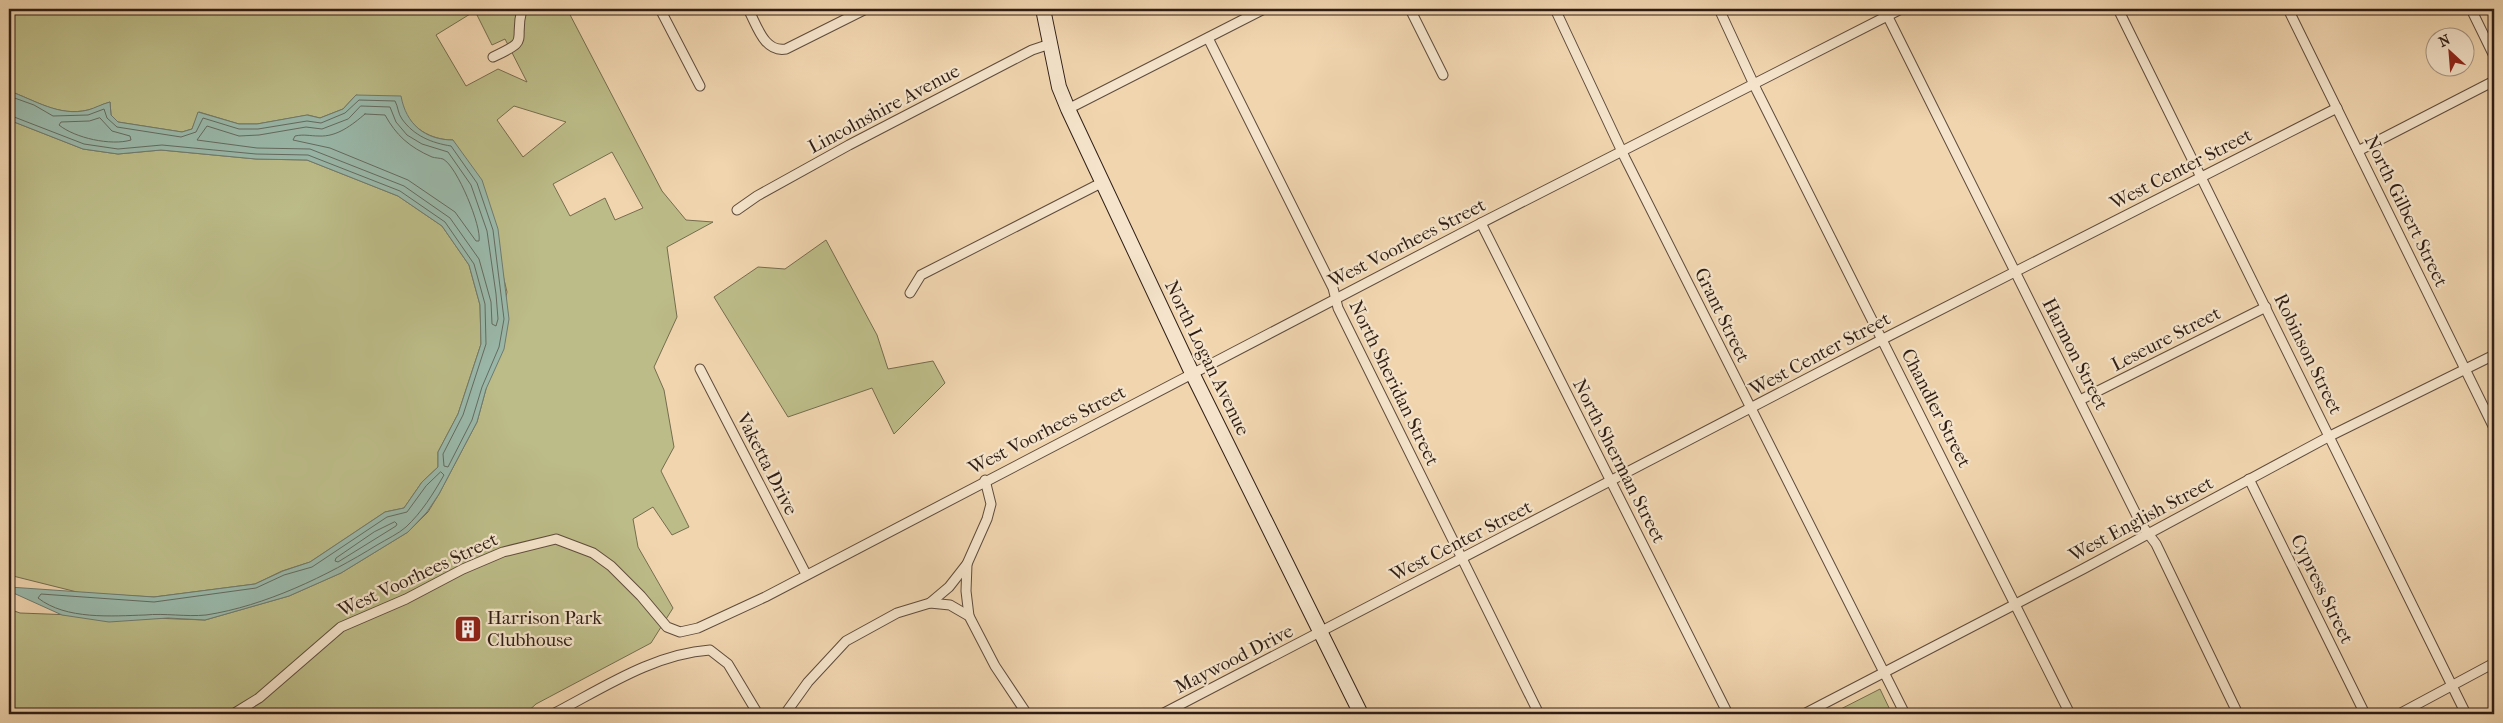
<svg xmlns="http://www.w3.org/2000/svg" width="2503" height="723" font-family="'IM FELL French Canon',serif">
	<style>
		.green { fill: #bcbc88; stroke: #766c4e; fill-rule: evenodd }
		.water { fill: #9ab9ab; stroke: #6f7b6f }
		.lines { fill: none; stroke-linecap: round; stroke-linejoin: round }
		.shore { stroke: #646b60; stroke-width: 1 }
		.street-casing { stroke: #5f4b3c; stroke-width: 11 }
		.secondary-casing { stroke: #2f1d15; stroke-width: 16 }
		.street { stroke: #f5e4cb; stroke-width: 9 }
		.secondary { stroke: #f5e4cb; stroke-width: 14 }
		.labels { text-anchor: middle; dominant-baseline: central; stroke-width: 4.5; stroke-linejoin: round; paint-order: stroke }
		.street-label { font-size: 19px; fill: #2f1d15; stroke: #f5e4cb }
		.poi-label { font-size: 19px; fill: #2f1d15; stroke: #f5e4cb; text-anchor: start }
	</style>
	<rect width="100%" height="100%" fill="#f0d5af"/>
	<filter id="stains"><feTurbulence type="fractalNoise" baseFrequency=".004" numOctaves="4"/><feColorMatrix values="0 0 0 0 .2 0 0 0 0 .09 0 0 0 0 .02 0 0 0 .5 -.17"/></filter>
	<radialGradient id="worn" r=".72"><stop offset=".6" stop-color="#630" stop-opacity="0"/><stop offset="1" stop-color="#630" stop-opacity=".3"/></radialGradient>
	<g class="green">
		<path d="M9 9H567L662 191 686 220 713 222 667 247 677 317 654 367 664 390 674 447 661 471 689 527 672 535 653 507 633 519 638 547 673 608 651 643 536 704 525 714H9V609L20 613 205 620 289 596 341 573 408 532 428 512 439 494 477 422 486 389 507 292 502 271 453 140C431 140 410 128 403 107L356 95 343 109 320 118 308 115 257 124H239L199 112 192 129 182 132 118 122 111 115 110 102C102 104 95 109 88 110 58 117 35 100 9 91ZM475 11 492 45 505 39 527 82 498 69 466 86 436 35ZM514 106 566 122 523 157 497 120ZM612 152 643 208 615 220 605 198 570 216 553 184Z"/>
		<path d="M9 120 83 149 118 154 161 150 256 159 307 160 398 196 442 226 469 265 480 305 481 344 458 414 438 452V467L422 482 404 508 385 512 310 562 282 571 255 584 154 597 81 593 9 575Z"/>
		<path d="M826 240 877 335 888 369 933 361 945 383 894 434 872 388 788 417 714 297 758 267 785 269Z"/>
		<path d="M1880 689 1892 714H1831Z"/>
	</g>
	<path class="water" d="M9 91C35 100 59 117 88 110 95 108 102 104 110 102L111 115 118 122 182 132 192 129 198 112 239 124H257L307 115 320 118 343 109 356 95 401 96C406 124 425 140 453 140L482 180 498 229 509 319 504 349 486 389 477 422 439 494 427 512 408 532 341 573 289 596 205 620 168 618 109 622 62 615 9 591V587L154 597 255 584 283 571 310 562 385 512 404 508 422 482 438 467V452L458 414 481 344 480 305 469 265 442 226 398 196 307 160 256 159 161 150 118 154 83 149 9 120Z"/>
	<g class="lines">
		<g class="shore">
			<path d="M9 96 34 105 53 116 88 115 104 109 107 118 117 127 181 137 196 132 203 118 239 129H258L307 121 321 123 345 113 359 100 395 101C398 106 398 114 402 119 414 136 432 143 451 146L477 183 493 230 504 319 499 347 482 387 472 420 448 467 444 466 443 454 463 415 486 344 485 304 474 264 445 222 400 191 308 155 256 154 162 145 118 149 84 144 9 115"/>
			<path d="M361 106 390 107 396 122 407 135 422 144 448 152 471 185 487 231 496 294 498 319 496 326 492 324 491 302 479 259 450 218 404 186 310 149 257 148 197 140 207 126 239 136 259 135 306 127 322 129 348 119Z"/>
			<path d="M365 114 385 115C396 135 409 147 432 157 435 158 440 158 443 159 457 166 482 227 479 241H476L455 212 408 180 330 148 293 140 295 136C304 134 310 136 319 136 337 137 352 125 365 114Z"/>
			<path d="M100 118 112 131 130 136 131 140C111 146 75 138 59 125L61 122 89 121Z"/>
			<path d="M441 472 444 475C433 494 422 512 406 527 398 534 387 539 377 545 327 576 265 606 206 615 186 617 165 613 145 615 112 616 66 620 38 598L41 594 154 602 256 588 284 575 312 567 387 517 407 512 426 486Z"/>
			<path d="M395 522 397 524 396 526 338 562 335 561 336 558 374 532Z"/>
		</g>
		<g class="street-casing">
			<g id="street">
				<path d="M660 9 700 86"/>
				<path d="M748 9C757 25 764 53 786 49L866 9"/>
				<path d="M1410 9 1443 75"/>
				<path d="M1555 9 1625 158 1905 714"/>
				<path d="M1719 9 1757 91 2070 714"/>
				<path d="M1884 9 2141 524 2156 544 2238 714"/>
				<path d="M2118 9 2466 714"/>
				<path d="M2288 9 2494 428"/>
				<path d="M2471 9 2494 56"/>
				<path d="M1208 38 1333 288 1338 308 1539 714"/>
				<path d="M493 57C532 39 513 43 522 9"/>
				<path d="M1068 109 1264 9"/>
				<path d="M2358 151 2494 81"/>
				<path d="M737 210 757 196 849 145 1032 50 1050 44"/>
				<path d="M1481 223 1728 714"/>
				<path d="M910 293 921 275 1103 182"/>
				<path d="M700 369 806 574"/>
				<path d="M2080 400 2266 307"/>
				<path d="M2249 479 2365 714"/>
				<path d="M967 564 966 591 969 616"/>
				<path d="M930 603 950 605 969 616 995 666 1027 714"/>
				<path d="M233 714 259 698 341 627 406 599 463 569 503 552 556 539 593 553 611 566 641 596 667 627 680 632 698 628 765 597 1481 223 1901 9"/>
				<path d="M553 714C603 688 653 654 710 650L728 664 758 714"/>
				<path d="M785 714 808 682 846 641 897 613 930 603 949 587 967 564 987 519 991 504 985 480"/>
				<path d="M1162 714 1883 339 2337 108"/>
				<path d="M1804 714 2083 569 2330 436 2494 355"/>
				<path d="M2399 714 2494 663"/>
			</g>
		</g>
		<g class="secondary-casing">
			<path id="secondary" d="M1043 9 1059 87 1068 109 1192 373 1361 714"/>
		</g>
		<use href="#street" class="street"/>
		<use href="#secondary" class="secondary"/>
	</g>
	<defs>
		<g id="building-square" transform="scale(1.4375)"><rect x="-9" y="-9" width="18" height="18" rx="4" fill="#8f2418" stroke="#f5e4cb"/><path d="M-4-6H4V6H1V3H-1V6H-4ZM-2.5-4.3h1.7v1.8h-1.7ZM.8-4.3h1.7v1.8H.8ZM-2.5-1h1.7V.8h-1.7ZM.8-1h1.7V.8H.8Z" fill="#fff"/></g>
	</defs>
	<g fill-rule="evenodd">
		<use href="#building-square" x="468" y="629"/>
	</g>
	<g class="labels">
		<g class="street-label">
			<text transform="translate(884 109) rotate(-28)">Lincolnshire Avenue</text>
			<text transform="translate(2181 169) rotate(-27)">West Center Street</text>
			<text transform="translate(2406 211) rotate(64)">North Gilbert Street</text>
			<text transform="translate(1407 243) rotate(-27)">West Voorhees Street</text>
			<text transform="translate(1722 315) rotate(64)">Grant Street</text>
			<text transform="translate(2166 339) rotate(-27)">Leseure Street</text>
			<text transform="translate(1820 354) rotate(-28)">West Center Street</text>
			<text transform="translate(2075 354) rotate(63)">Harmon Street</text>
			<text transform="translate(2308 354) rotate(64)">Robinson Street</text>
			<text transform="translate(1207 358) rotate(64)">North Logan Avenue</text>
			<text transform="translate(1394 383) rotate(64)">North Sheridan Street</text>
			<text transform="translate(1936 408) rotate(63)">Chandler Street</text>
			<text transform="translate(1047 430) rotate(-27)">West Voorhees Street</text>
			<text transform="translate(1619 461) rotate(63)">North Sherman Street</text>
			<text transform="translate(767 464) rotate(63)">Vaketta Drive</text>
			<text transform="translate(2141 519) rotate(-28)">West English Street</text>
			<text transform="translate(1461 541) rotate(-27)">West Center Street</text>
			<text transform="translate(418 575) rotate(-25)">West Voorhees Street</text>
			<text transform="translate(2322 589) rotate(64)">Cypress Street</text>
			<text transform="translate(1234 659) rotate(-27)">Maywood Drive</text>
		</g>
		<g class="poi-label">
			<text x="487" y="618">Harrison Park<tspan x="487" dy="22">Clubhouse</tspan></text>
		</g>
	</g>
	<rect width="2503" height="723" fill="none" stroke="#f0d5af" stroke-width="30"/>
	<rect x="10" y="10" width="2483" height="703" fill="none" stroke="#2f1d15" stroke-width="2.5"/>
	<rect x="15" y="15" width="2473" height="693" fill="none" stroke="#2f1d15"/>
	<g transform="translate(2450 52) rotate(334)"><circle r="24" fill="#f5e4cb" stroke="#a69482"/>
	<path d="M0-4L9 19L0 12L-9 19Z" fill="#8f2418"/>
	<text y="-8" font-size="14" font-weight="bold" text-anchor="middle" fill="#2f1d15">N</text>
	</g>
	<rect width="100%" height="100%" filter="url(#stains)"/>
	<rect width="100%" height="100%" fill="url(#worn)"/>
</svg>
